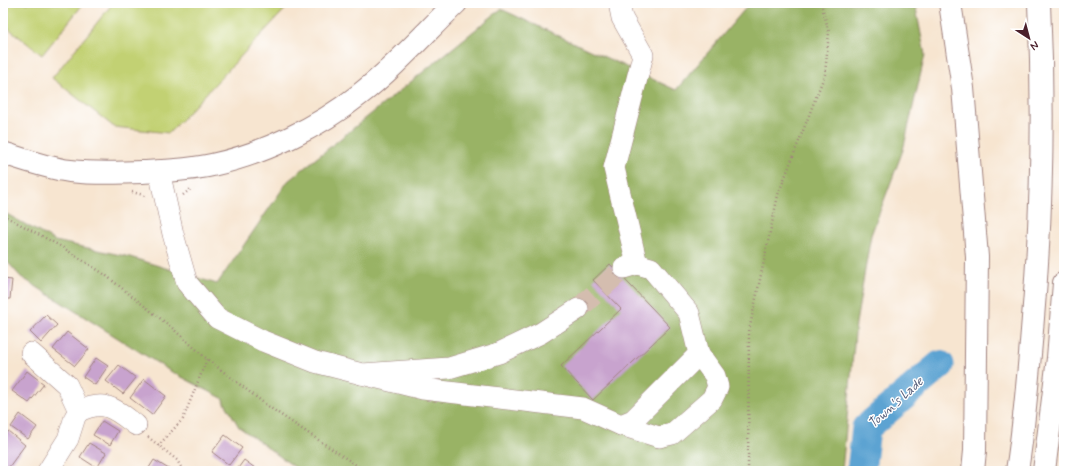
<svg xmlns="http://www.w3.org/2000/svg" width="1067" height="474" font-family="Mynerve,sans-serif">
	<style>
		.green { fill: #c2d173; stroke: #86784f }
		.forest { fill: #99b365; stroke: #726948 }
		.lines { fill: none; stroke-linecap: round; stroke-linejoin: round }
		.river { stroke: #5ba3d2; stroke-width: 29 }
		.building { fill: #c8a3ce }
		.minor-tunnel { stroke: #d4bdaf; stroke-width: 21; stroke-dasharray: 21 10; stroke-linecap: butt }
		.minor-casing { stroke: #a0827e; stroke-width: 22 }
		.major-casing { stroke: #a0827e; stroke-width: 24 }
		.highway-casing { stroke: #a0827e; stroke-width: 24 }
		.path { stroke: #a0827e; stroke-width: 2.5; stroke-dasharray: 1 3; stroke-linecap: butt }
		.minor { stroke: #fff; stroke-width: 21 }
		.major { stroke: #fff; stroke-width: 22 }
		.highway { stroke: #fff; stroke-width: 22 }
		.labels { text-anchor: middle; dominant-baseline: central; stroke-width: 3; stroke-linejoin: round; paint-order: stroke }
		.water-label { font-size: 13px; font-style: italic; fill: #525a76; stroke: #fff }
	</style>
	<rect width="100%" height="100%" fill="#fff"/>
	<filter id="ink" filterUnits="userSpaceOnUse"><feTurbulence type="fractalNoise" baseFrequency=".025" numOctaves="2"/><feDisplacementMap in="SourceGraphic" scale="8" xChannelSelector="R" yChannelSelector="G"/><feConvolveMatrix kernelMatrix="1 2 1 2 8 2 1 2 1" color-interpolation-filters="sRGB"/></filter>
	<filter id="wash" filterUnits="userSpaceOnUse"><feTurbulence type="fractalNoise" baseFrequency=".012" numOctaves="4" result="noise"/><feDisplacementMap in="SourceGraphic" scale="16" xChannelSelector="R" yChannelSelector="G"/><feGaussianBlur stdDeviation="0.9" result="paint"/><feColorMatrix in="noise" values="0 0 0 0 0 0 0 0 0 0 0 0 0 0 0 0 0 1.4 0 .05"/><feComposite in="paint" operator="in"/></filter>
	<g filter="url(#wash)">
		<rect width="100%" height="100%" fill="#f7e5d0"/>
		<g class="green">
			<path d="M3 3H84L42 55 3 24Z"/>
			<path d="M113 3H291L169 133 114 127 52 78Z"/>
		</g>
		<path class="forest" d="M750 3H915L925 55 903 150 871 235 856 323 842 471H300L239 427 222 398 170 371 21 277 3 257V212L55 241 130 257 217 284 288 181 501 9 676 90Z"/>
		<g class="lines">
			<path class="river" d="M861 471 866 428 940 365"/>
		</g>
		<g id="blocks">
			<g class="building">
				<path d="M610 264 670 327 593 400 561 366 621 309 593 280Z"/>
				<path d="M3 279 12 280 10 299H3Z"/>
				<path d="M46 315 57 325 41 343 30 332Z"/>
				<path d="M67 332 89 349 75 366 53 349Z"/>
				<path d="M96 358 108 366 95 385 83 377Z"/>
				<path d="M119 365 136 378 123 394 106 381Z"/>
				<path d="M27 371 44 384 29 403 12 391Z"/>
				<path d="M144 379 166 396 152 415 130 398Z"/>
				<path d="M20 414 37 427 28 439 11 427Z"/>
				<path d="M102 421 118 431 110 445 93 435Z"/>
				<path d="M8 431 25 445 6 471H3V437Z"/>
				<path d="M225 435 242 448 229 465 212 452Z"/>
				<path d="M89 443 106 453 97 468 80 457Z"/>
				<path d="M154 460 172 471H147Z"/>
				<path d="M244 460 255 468 259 471H236Z"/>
			</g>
		</g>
	</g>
	<g filter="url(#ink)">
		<use href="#blocks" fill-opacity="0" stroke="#a0827e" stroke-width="1"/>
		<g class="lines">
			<path class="minor-tunnel" d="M578 309 624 268"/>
			<g class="minor-casing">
				<g id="minor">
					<path d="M619 3 622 18 643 55 614 168 637 264"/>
					<path d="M159 171 173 234 187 283 217 318 263 341 315 362 362 374"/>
					<path d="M578 309 541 333 499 353 449 368 362 374 423 389 583 408 621 425 633 420 699 354 689 313 651 268 637 264 624 268"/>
					<path d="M31 353 67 385 79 411 75 417 68 439 48 471"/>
					<path d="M79 411C106 399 115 409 136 425"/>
					<path d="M621 425 659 437 672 434 712 399 718 387 715 376 699 354"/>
				</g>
			</g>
			<g class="major-casing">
				<path id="major" d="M3 153C25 160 47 168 70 171 94 174 119 173 143 172 165 171 191 170 212 165 263 154 319 127 359 95 394 68 424 34 456 3"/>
			</g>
			<g class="highway-casing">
				<g id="highway">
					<path d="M950 3 963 88 977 257 975 451 973 471"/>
					<path d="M1017 471C1025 420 1029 369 1033 318 1042 213 1044 108 1039 3"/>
					<path d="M1044 471 1058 358 1064 283"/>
				</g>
			</g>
			<g class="path">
				<path d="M132 192 147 196"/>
				<path d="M183 195 192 188"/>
				<path d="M3 215 62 247 104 274 171 327 207 359 269 407 365 471"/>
				<path d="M148 437 177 460 183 471"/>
				<path d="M158 446 183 419 207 359"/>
				<path d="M748 471 749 331 778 195 825 74 829 32 821 3"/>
			</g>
			<use href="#minor" class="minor"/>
			<use href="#major" class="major"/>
			<use href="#highway" class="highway"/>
		</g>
	</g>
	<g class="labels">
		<g class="water-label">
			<text transform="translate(896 403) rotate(-42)">Town's Lade</text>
		</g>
	</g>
	<rect width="1067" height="474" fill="none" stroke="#fff" stroke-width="16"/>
	<g transform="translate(1029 38) rotate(144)" stroke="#ffffff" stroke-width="3" paint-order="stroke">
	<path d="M0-3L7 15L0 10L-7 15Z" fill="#4a1f2b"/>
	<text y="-6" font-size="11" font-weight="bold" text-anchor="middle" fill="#4a1f2b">N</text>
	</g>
</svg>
